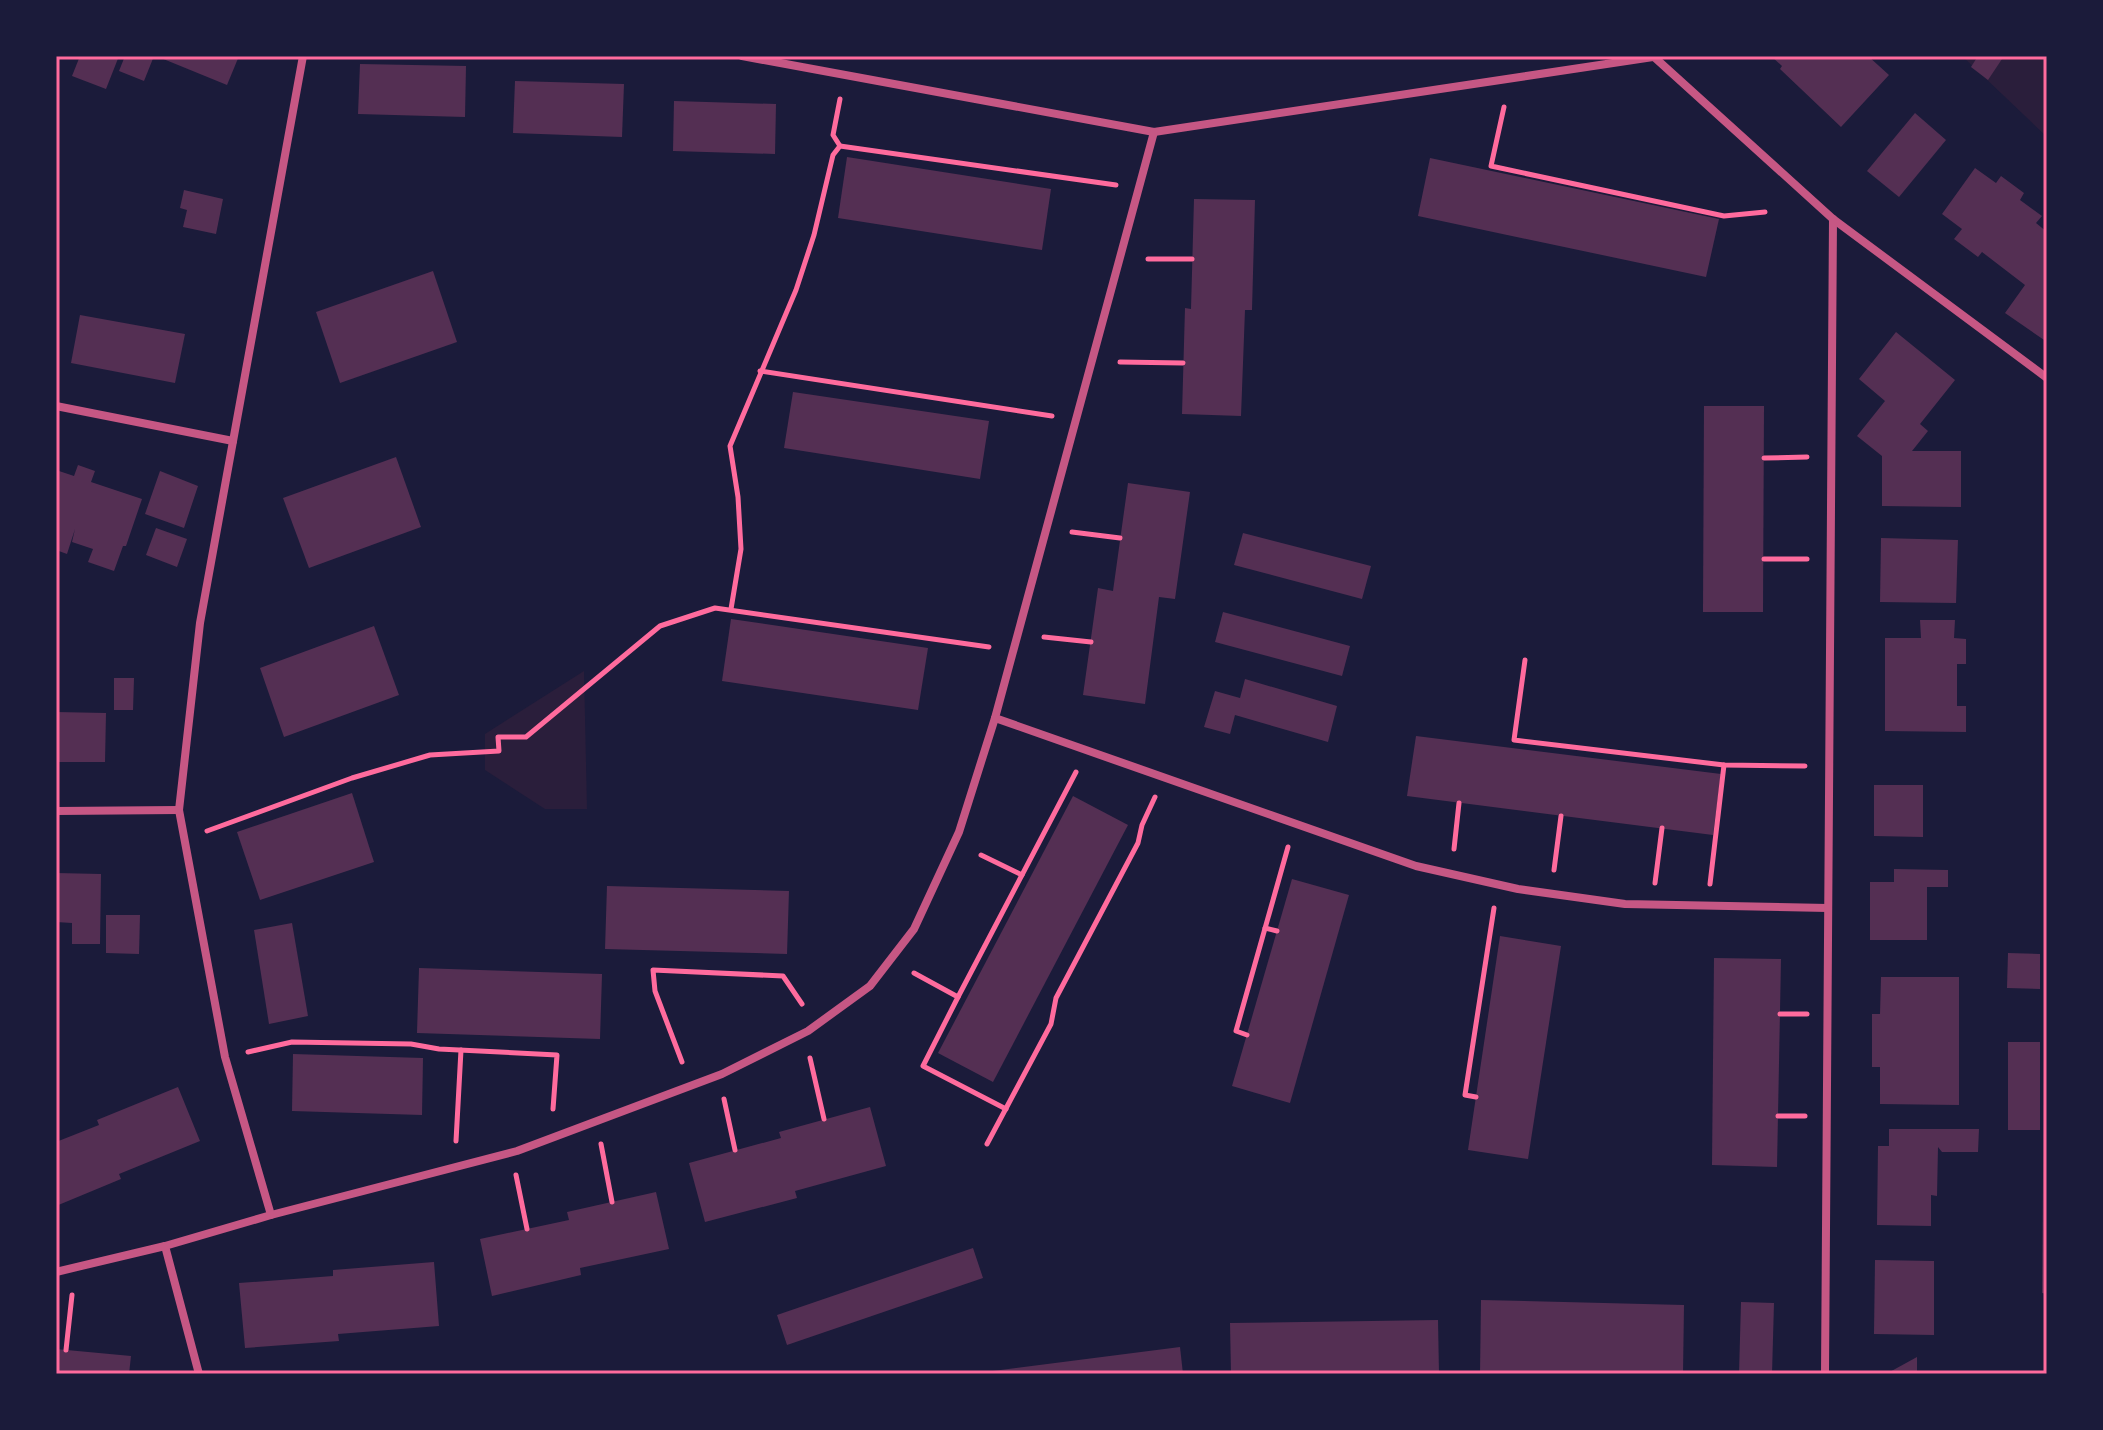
<svg xmlns="http://www.w3.org/2000/svg" width="2103" height="1430" font-family="'Space Grotesk',sans-serif">
	<style>
		.green { fill: #2a1e3b }
		.building { fill: #542f53 }
		.lines { fill: none; stroke-linecap: round; stroke-linejoin: round }
		.path { stroke: #ff6b9d; stroke-width: 5 }
		.minor { stroke: #c65784; stroke-width: 8 }
		.neatline { fill: none; stroke: #ff6b9d; stroke-width: 3 }
	</style>
	<rect width="100%" height="100%" fill="#1b1b3a"/>
	<g class="green">
		<path d="M1962 56H2047V137Z"/>
		<path d="M584 671 587 809H545L485 770V734Z"/>
	</g>
	<g class="building">
		<path d="M80 56H119L106 89 72 76Z"/>
		<path d="M125 56H154L144 81 119 71Z"/>
		<path d="M156 56H239L227 85Z"/>
		<path d="M1771 56H1868L1889 75 1841 127 1780 69 1782 66Z"/>
		<path d="M1978 56H2004L1988 80 1971 67Z"/>
		<path d="M360 64 466 66 465 117 358 114Z"/>
		<path d="M515 81 624 84 622 137 513 133Z"/>
		<path d="M674 101 776 104 775 154 673 151Z"/>
		<path d="M1915 113 1946 140 1899 197 1867 171Z"/>
		<path d="M847 157 1051 189 1042 250 838 218Z"/>
		<path d="M1430 158 1719 219 1706 277 1418 216Z"/>
		<path d="M1975 168 1996 183 2001 176 2024 193 2020 200 2042 216 2036 223 2047 232V342L2005 313 2025 285 1982 252 1978 257 1954 239 1962 229 1942 214Z"/>
		<path d="M184 190 223 199 216 234 183 227 187 210 180 208Z"/>
		<path d="M1194 199 1255 200 1252 310H1245L1241 416 1182 414 1185 308 1191 309Z"/>
		<path d="M433 271 457 342 340 383 316 312Z"/>
		<path d="M80 315 185 334 175 383 71 363Z"/>
		<path d="M1896 332 1955 380 1920 424 1928 431 1912 451H1961V507L1882 506V456L1857 436 1885 401 1859 379Z"/>
		<path d="M793 392 989 421 980 479 784 448Z"/>
		<path d="M1704 406H1764L1763 612H1703Z"/>
		<path d="M396 457 421 527 309 568 283 498Z"/>
		<path d="M78 465 95 471 91 482 142 499 126 546H123L114 571 88 562 93 549 72 542 75 529 67 554 56 550V470L74 476Z"/>
		<path d="M160 471 198 486 184 528 145 514Z"/>
		<path d="M1128 483 1190 492 1175 599 1159 597 1145 704 1083 695 1098 588 1113 591Z"/>
		<path d="M156 528 187 539 177 567 146 555Z"/>
		<path d="M1243 533 1371 566 1362 599 1234 565Z"/>
		<path d="M1881 538 1958 540 1956 603 1880 602Z"/>
		<path d="M1223 612 1350 646 1342 676 1215 642Z"/>
		<path d="M731 619 928 648 918 710 722 681Z"/>
		<path d="M1920 620H1955L1954 638 1966 639V664H1957V706H1966V732L1885 731V638H1921Z"/>
		<path d="M374 626 399 695 284 737 260 668Z"/>
		<path d="M114 678H134L133 710H114Z"/>
		<path d="M1245 679 1337 706 1328 742 1235 715 1230 734 1204 727 1215 691 1240 698Z"/>
		<path d="M56 712 106 713 105 762H56Z"/>
		<path d="M1416 736 1721 774 1713 835 1407 796Z"/>
		<path d="M1874 785H1923V837L1874 836Z"/>
		<path d="M352 793 374 862 260 900 237 832Z"/>
		<path d="M1073 796 1128 825 993 1082 938 1053Z"/>
		<path d="M1894 869 1948 870V887H1927V940H1870V882H1894Z"/>
		<path d="M56 873 101 874 100 944H72V923L56 922Z"/>
		<path d="M1292 879 1349 895 1290 1103 1232 1086Z"/>
		<path d="M607 886 789 891 787 954 605 949Z"/>
		<path d="M106 915H140L139 954 106 953Z"/>
		<path d="M292 923 308 1016 269 1024 254 930Z"/>
		<path d="M1500 936 1561 946 1528 1159 1468 1150Z"/>
		<path d="M2008 953 2040 954V989L2007 988Z"/>
		<path d="M1714 958 1781 959 1777 1167 1712 1165Z"/>
		<path d="M419 968 602 974 600 1039 417 1033Z"/>
		<path d="M1881 977H1959V1105L1880 1104V1067H1872V1014H1880Z"/>
		<rect x="2008" y="1042" width="32" height="88"/>
		<path d="M293 1054 423 1058 422 1115 292 1111Z"/>
		<path d="M2044 1058H2047V1294L2042 1293Z"/>
		<path d="M178 1087 200 1141 119 1174 121 1179 56 1206V1142L99 1125 97 1120Z"/>
		<path d="M870 1107 886 1166 795 1191 797 1198 705 1222 689 1163 781 1138 779 1132Z"/>
		<path d="M1889 1129H1979L1978 1152H1942L1938 1147 1937 1196 1931 1195V1226L1877 1225 1878 1146H1889Z"/>
		<path d="M656 1192 669 1249 580 1268 581 1275 492 1296 480 1239 569 1220 567 1212Z"/>
		<path d="M973 1248 983 1278 787 1345 777 1315Z"/>
		<path d="M1875 1260 1934 1261V1335L1874 1334Z"/>
		<path d="M434 1262 439 1326 338 1334 339 1341 245 1348 239 1283 333 1276V1270Z"/>
		<path d="M1481 1300 1684 1305 1683 1374H1480Z"/>
		<path d="M1741 1302 1774 1303 1772 1374H1739Z"/>
		<path d="M1438 1320 1439 1374H1231L1230 1323Z"/>
		<path d="M1180 1347 1183 1374H985V1372Z"/>
		<path d="M56 1349 131 1356 129 1374H56Z"/>
		<path d="M1917 1357V1374H1886Z"/>
	</g>
	<g class="lines">
		<g class="path">
			<path d="M1504 107 1491 166 1724 216 1765 212"/>
			<path d="M840 146 1116 185"/>
			<path d="M1148 259H1192"/>
			<path d="M1120 362 1183 363"/>
			<path d="M760 371 1052 416"/>
			<path d="M1764 458 1807 457"/>
			<path d="M1072 532 1120 538"/>
			<path d="M1764 559H1807"/>
			<path d="M731 609 741 549 738 497 730 446 796 290 814 235 833 155 840 146 833 135 840 99"/>
			<path d="M1044 637 1091 642"/>
			<path d="M1525 660 1514 740 1724 765 1805 766"/>
			<path d="M207 831 352 778 430 755 499 751 498 737H526L660 626 715 608 989 647"/>
			<path d="M1454 849 1459 803"/>
			<path d="M981 855 1022 875"/>
			<path d="M1554 870 1561 816"/>
			<path d="M1655 883 1662 828"/>
			<path d="M1710 884 1724 765"/>
			<path d="M1265 928 1277 931"/>
			<path d="M914 973 958 997 923 1066 1006 1109"/>
			<path d="M958 997 1076 772"/>
			<path d="M1780 1014H1807"/>
			<path d="M1247 1035 1236 1031 1288 847"/>
			<path d="M248 1052 292 1042 411 1044 439 1049 557 1055 553 1109"/>
			<path d="M810 1058 824 1119"/>
			<path d="M682 1062 655 991 653 970 783 976 802 1004"/>
			<path d="M1476 1097 1465 1095 1494 908"/>
			<path d="M724 1099 735 1150"/>
			<path d="M1778 1116H1805"/>
			<path d="M456 1141 461 1050"/>
			<path d="M601 1144 612 1202"/>
			<path d="M987 1144 1051 1024 1056 998 1138 843 1142 825 1155 797"/>
			<path d="M516 1175 527 1229"/>
			<path d="M66 1350 72 1295"/>
		</g>
		<g class="minor">
			<path d="M742 56 1154 132 1653 57"/>
			<path d="M1653 56 1833 219 2047 378"/>
			<path d="M56 406 233 441"/>
			<path d="M995 718 1416 866 1518 889 1625 904 1828 908"/>
			<path d="M56 811 179 810"/>
			<path d="M271 1215 225 1057 179 810 200 623 303 56"/>
			<path d="M165 1246 199 1374"/>
			<path d="M56 1272 165 1246 271 1215 517 1151 722 1074 808 1031 870 986 914 929 959 832 995 718 1154 132"/>
			<path d="M1825 1374 1833 219"/>
		</g>
	</g>
	<rect width="2103" height="1430" fill="none" stroke="#1b1b3a" stroke-width="116"/>
	<rect x="58" y="58" width="1987" height="1314" class="neatline"/>
</svg>
